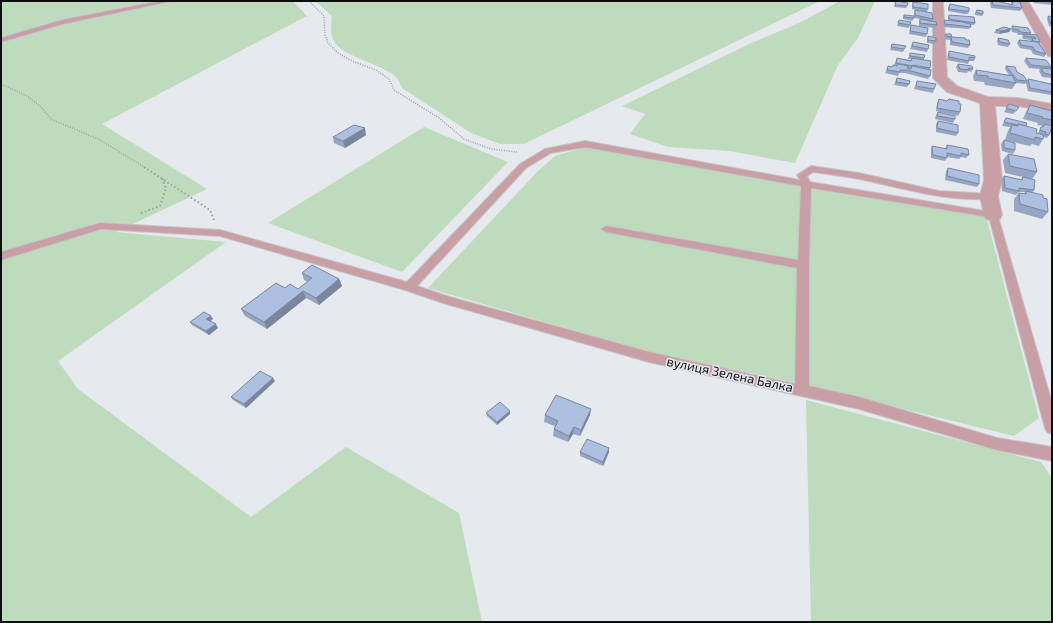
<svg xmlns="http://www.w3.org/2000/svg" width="1053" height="623" font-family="'Exo 2',sans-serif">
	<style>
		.green { fill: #bedcbd }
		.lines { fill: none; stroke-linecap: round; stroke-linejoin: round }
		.service-casing { stroke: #c3c6ca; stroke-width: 2 }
		.minor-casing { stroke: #c3c6ca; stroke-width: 2 }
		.path-far1 { stroke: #9d9fa3; stroke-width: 1.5; stroke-dasharray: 1 1.5; stroke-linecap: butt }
		.path { stroke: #9d9fa3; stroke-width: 2; stroke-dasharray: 1.5 2.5; stroke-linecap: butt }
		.service { fill: #c99fa6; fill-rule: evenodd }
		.minor { fill: #c99fa6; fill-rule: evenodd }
		.wall { fill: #96a5c2 }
		.shaded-wall { fill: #7a869e }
		.building { fill: #aec0e2; stroke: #7a869e }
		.labels { text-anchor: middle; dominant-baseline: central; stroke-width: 3; stroke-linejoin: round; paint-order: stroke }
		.street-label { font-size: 13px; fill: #0d0e10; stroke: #e6e9ed }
	</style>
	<rect width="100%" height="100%" fill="#e6e9ed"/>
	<g class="green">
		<path d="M1 1H293L307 16 102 124 207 189 116 232 226 242 58 361 78 389 251 517 346 447 459 513 482 622H1Z"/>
		<path d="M315 1H820L524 144H500L471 133 402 88C400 85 399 80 396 77 382 64 341 56 334 41 330 34 331 24 332 16Z"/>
		<path d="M840 1H875L858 38 838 65 795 163 729 151 668 147 630 134 645 114 622 106 749 44 799 23Z"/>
		<path d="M424 127 508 162 402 272 268 223Z"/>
		<path d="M586 147 986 216 1039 418 1014 436 797 383 649 352 428 288 539 170 555 156Z"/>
		<path d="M806 400 1041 462 1052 478V622H811Z"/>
	</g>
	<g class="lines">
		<g class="service-casing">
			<g id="service">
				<path d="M160 1H172L63 24 1 42V38L62 20Z"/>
				<path d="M585 141 800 180 797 175 811 166 859 173 939 191 992 194 994 196 989 199C941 201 904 188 859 179 843 176 828 174 813 172L807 176 810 182 997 213 1052 403V434L1047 432 1045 428 989 217 811 188 809 265V386L859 397 997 438 1052 447V461L997 450 859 409 649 362 443 303 405 290 220 236 101 229 1 260V252L100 223 220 230 407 282 520 164 545 149ZM585 147 801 186 798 260 606 226 601 229 606 232 797 268 795 384 649 352 450 297 417 286 526 168 551 153Z"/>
			</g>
		</g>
		<g class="minor-casing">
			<g id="minor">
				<path d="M933 1H943L947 77 957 86 988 97 1018 98 1052 104V112L1018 106H995L1002 180 998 196 1002 215 1000 219 993 221 986 219 984 215 980 196 984 180 980 103 947 92 933 78Z"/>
				<path d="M1018 1H1028L1052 42V57L1048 56 1046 53Z"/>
			</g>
		</g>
		<g class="path-far1">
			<path d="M309 1 324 16 325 35 328 43 338 53 352 61 376 70 389 79 394 90 439 118 464 139 491 149 517 152"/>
			<path d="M1 84 27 96 40 106 51 119 100 140 146 168"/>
		</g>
		<g class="path">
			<path d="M144 167 210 210 214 220"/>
			<path d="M141 213 160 206 166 188 162 178"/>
		</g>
		<use href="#service" class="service"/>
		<use href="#minor" class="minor"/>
	</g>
	<g class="wall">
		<path d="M896 1 907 6 906 8 894 7Z"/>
		<path d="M991 1H996L1011 4V2L998 1H1015L1022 8 1020 11 991 8 990 3Z"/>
		<path d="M1033 1H1052V5L1034 3Z"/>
		<path d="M913 2 928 9 927 12 912 9V5Z"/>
		<path d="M950 4 969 11 968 14H964L948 11V7Z"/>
		<path d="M915 10 933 19 932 21 937 25 935 28 919 26V21L920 19 914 18V13Z"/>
		<path d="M977 10 983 14 982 16 975 15V13Z"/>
		<path d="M904 15 914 18 912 21 903 19V17Z"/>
		<path d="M949 15 975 23 974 25H970L971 27 969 29 944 27 943 23 944 20 948 21V17Z"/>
		<path d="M1048 16 1052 17V27L1049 26 1047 19Z"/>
		<path d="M899 20 910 25 909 28 897 26Z"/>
		<path d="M911 25 927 34 926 37 909 34Z"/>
		<path d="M1012 26 1031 33 1030 35H1037L1040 42 1039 44 1046 54 1044 57 1033 54 1031 50 1020 48 1017 43 1019 40 1030 41 1031 40 1023 39 1022 37 1023 35H1018L1017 33 1012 32 1011 29 1009 32 999 34 994 33 996 30 1011 29Z"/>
		<path d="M945 34 952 37 966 40 970 45 968 48 950 45V40L944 39V36Z"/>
		<path d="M928 36 936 41 935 44 927 43V39Z"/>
		<path d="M998 38 1010 44 1008 47 998 45 997 41Z"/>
		<path d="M913 42 928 49 927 52 910 49Z"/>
		<path d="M892 44 906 46 903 52 890 50Z"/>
		<path d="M949 51 975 58 974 61H969L968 64 947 60 948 54Z"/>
		<path d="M910 53 924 58V60L930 68 929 70 930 76 928 79 905 73H899L898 76 885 73 888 66 892 67 894 65 897 58 911 60V59H908Z"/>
		<path d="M1026 58 1051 67 1050 69H1052V78L1042 77 1039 71 1040 69 1029 68 1024 61Z"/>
		<path d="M958 64 973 69 971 72 968 71 967 73 958 72 956 67Z"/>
		<path d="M1006 66 1017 72 1027 81 1028 79 1052 88V94L1051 95 1028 91 1026 83 1025 84 1016 83 1012 89 985 85 984 82 974 81 973 76 976 70 1009 75 1005 69Z"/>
		<path d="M897 78 909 84 907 87 894 85Z"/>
		<path d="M917 81 934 89 933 93 914 89Z"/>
		<path d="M939 99 959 104 960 112 958 116 936 111 937 103Z"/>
		<path d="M1009 104 1019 107 1013 114 1004 112Z"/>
		<path d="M1030 105 1052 111V134L1050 133 1047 138 1044 137 1043 139 1039 146 1032 144 1030 146 1005 140 1008 131 1010 127 1002 126 1006 118 1026 126 1036 133 1044 135 1038 133 1041 127H1042L1043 126 1037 125 1038 123 1023 119 1026 112Z"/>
		<path d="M938 112 955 119 953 123 935 119 936 115Z"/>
		<path d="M938 121 958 133 956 136 936 132V124Z"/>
		<path d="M366 135 345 148 334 143 333 137Z"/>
		<path d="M1004 140 1015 150 1013 154 1002 151 1001 144Z"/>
		<path d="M947 145 969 155 966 158 961 157 959 159 947 157 945 161 931 158V150L932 146 945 149Z"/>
		<path d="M1008 154 1037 172 1032 179 1005 173 1003 160Z"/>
		<path d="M948 168 979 184 977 187 945 180 946 171Z"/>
		<path d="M1004 176 1021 180 1023 177 1034 190 1032 193 1043 198 1048 212 1042 219 1014 211V199L1019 193 1024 194 1025 192H1019L1016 195 1002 191 1001 179Z"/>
		<path d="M302 273 339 279 342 286 319 305 306 298 267 329 245 316 241 309 285 288 298 289 308 282 304 280Z"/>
		<path d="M213 319 210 321 218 328 209 335 192 325 190 322Z"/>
		<path d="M275 381 246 408 233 400 231 397Z"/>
		<path d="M510 411V414L497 425 487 416 486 413Z"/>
		<path d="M545 415H590L580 436 573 434 568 442 553 436 554 429 555 426 544 422Z"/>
		<path d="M609 448V452L603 466 580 456V452Z"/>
	</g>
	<g class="shaded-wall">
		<path d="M1011 29 1009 32 999 34 1001 31Z"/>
		<path d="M365 128 366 135 345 148 343 141Z"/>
		<path d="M339 279 342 286 319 305 316 298Z"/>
		<path d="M303 291 306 298 267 329 264 322Z"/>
		<path d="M211 316 213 319 208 323 206 319Z"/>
		<path d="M216 324 218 328 209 335 206 331Z"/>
		<path d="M273 378 275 381 246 408 244 404Z"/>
		<path d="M591 409 590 415 580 436 581 430Z"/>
		<path d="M510 411V414L497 425V422Z"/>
		<path d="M574 427 573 434 568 442 569 436Z"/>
		<path d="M609 448V452L603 466V462Z"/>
	</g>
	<g class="building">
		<path d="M896 1 908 3 907 6 895 5Z"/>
		<path d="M992 1H996L1013 5 1012 1 1020 2 1022 8 993 5Z"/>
		<path d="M1040 1H1052V2Z"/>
		<path d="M913 2 928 4V9L913 7Z"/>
		<path d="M950 4 965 7 969 8V11H965L949 9Z"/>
		<path d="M915 10 932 13 933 19 915 15Z"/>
		<path d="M977 10 983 11V14L976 12Z"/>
		<path d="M904 15 914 16V18L904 17Z"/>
		<path d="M949 15 974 17 975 23 949 19Z"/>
		<path d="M1048 16 1052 17V24H1051Z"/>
		<path d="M920 19 936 22 937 25 920 23Z"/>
		<path d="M899 20 911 22 910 25 898 23Z"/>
		<path d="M944 20 962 22 970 24 971 27 945 24Z"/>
		<path d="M911 25 928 28 927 34 910 31Z"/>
		<path d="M1012 26 1028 28 1031 33 1020 32 1019 30 1014 29Z"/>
		<path d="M1004 27 1011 29 1001 31 996 30Z"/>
		<path d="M945 34H951L952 37 946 36Z"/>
		<path d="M1023 34 1037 35 1040 42 1033 41 1032 38 1036 39 1035 37 1024 36Z"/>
		<path d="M928 36 936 38V41L928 40Z"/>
		<path d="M951 37 965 38 966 40H969L970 45 952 42Z"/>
		<path d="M998 38 1008 40 1010 44 1000 42Z"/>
		<path d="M1019 40 1038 42 1046 54 1035 51 1033 47 1021 45Z"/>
		<path d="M913 42 929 45 928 49 912 46Z"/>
		<path d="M892 44 906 46 904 49 891 47Z"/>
		<path d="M949 51 975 56V58L969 57V61L949 57Z"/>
		<path d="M910 53 925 55 924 58 910 56Z"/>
		<path d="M897 58 911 61 912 58 931 61 930 68 913 65V66L896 63Z"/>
		<path d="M1026 58 1046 60 1051 67 1031 65Z"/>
		<path d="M898 64 908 66 907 68 911 69 912 66 931 70 930 76 907 70H900V72L887 70 888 66 892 67 893 65 897 66Z"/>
		<path d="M958 64 972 66 973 69 968 68 969 70 960 69Z"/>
		<path d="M1006 66 1015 67 1017 72 1024 76 1027 81 1017 80Z"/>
		<path d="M1041 68 1052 69V75L1044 73Z"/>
		<path d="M976 70 1013 76 1016 83 988 78V76L977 75Z"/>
		<path d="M897 78 910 81 909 84 896 82Z"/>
		<path d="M1028 79 1042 82 1051 84 1052 88V92L1030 88Z"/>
		<path d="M917 81 936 84 934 89 916 86Z"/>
		<path d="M939 99 947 101 949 99 959 101V104H961L960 112 937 108Z"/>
		<path d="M1009 104 1019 107 1016 111 1006 108Z"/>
		<path d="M1030 105 1052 111V120L1042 118 1043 117 1027 113Z"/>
		<path d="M938 112 955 116V119L937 116Z"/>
		<path d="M1006 118 1027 123 1026 126 1018 124V125L1004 122Z"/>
		<path d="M938 121 958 125V133L937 128Z"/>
		<path d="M1018 124 1037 129 1036 133 1044 135 1043 139 1035 137V140L1010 133 1012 125 1018 126Z"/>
		<path d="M1045 124 1052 126V130L1051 129 1049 135 1045 134 1046 132 1040 130 1041 127H1043Z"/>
		<path d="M354 125 365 128 343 141 333 137Z"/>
		<path d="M1004 140 1015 143V150L1004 148Z"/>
		<path d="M947 145 968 149 969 155 961 153V156L947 153V158L933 155 932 146 947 149Z"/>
		<path d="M1008 154 1034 159 1037 172 1010 166Z"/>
		<path d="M948 168 979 175V184L947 176Z"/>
		<path d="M1004 176 1022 180 1023 177 1035 180 1034 190 1019 188V191L1005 188Z"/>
		<path d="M1026 191 1043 195V198L1047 199 1048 212 1020 204 1019 193 1026 194Z"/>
		<path d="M312 265 339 279 316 298 303 291 264 322 241 309 276 283 285 288 290 284 298 289 312 278 302 273Z"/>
		<path d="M204 312 211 316 206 319 216 324 206 331 190 322Z"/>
		<path d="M260 371 273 378 244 404 231 397Z"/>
		<path d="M556 395 591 409 581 430 574 427 569 436 554 429 558 421 545 415Z"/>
		<path d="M500 402 510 411 497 422 486 413Z"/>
		<path d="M587 439 609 448 603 462 580 452Z"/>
	</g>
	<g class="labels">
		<g class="street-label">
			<text transform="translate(730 374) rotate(12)">вулиця Зелена Балка</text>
		</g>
	</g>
	<rect width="1053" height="623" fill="none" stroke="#0d0e10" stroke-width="4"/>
</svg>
